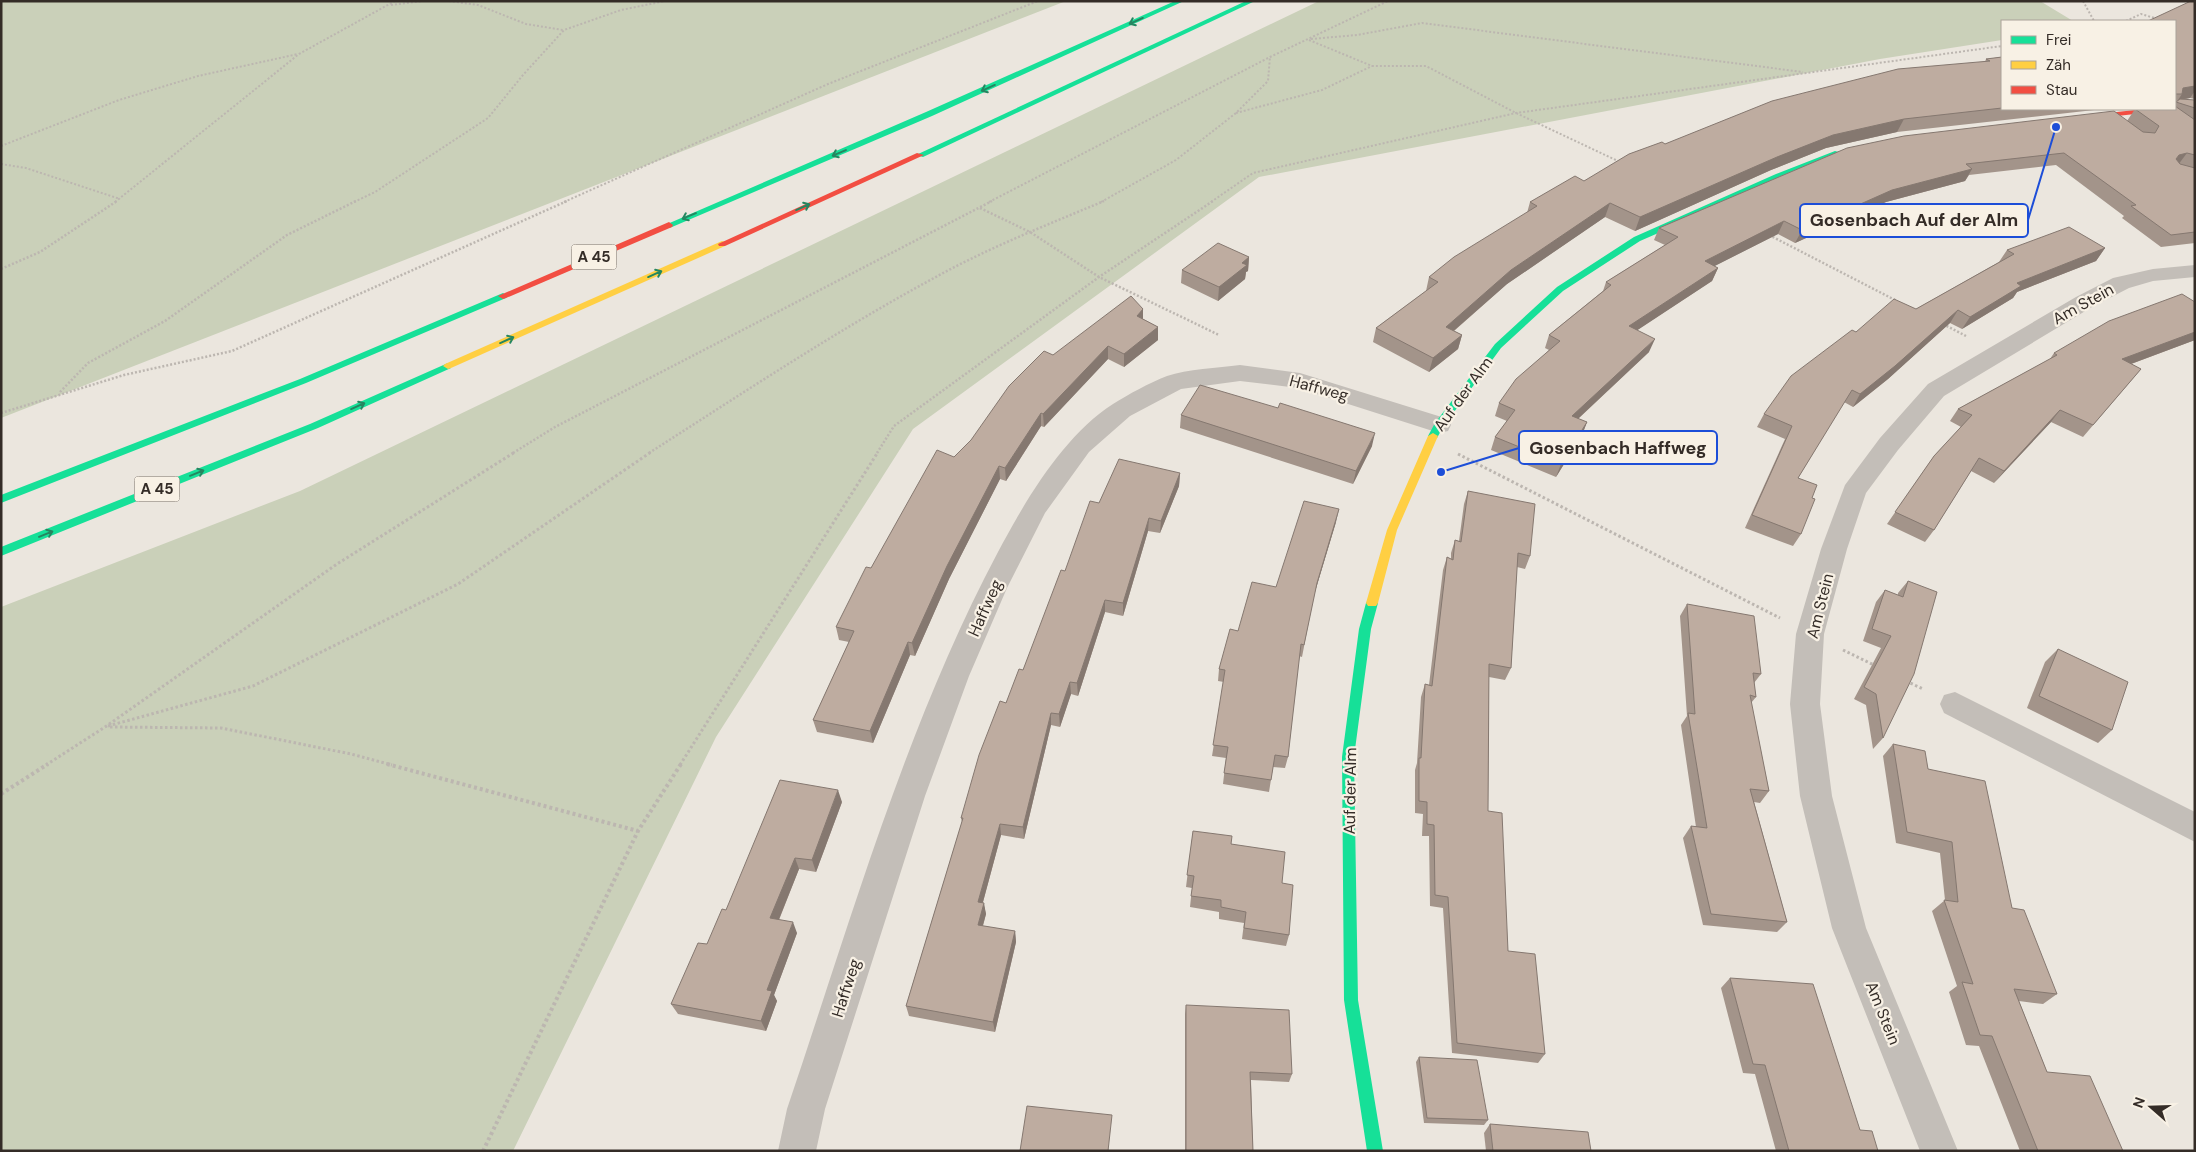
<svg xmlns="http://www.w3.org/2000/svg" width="2196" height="1152" font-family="'DM Sans',sans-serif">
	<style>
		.green { fill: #cad0b9 }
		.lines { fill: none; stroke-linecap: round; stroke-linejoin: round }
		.path-far3 { stroke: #bcb6b0; stroke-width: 2; stroke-dasharray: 2 2; stroke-linecap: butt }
		.path-far2 { stroke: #bcb6b0; stroke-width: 2.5; stroke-dasharray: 2 2; stroke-linecap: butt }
		.path-far1 { stroke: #bcb6b0; stroke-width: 3; stroke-dasharray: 2.5 2.5; stroke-linecap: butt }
		.path { stroke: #bcb6b0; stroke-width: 4; stroke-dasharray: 3 3; stroke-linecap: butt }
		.street { fill: #c3beb8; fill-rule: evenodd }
		.fast { fill: #16e098; fill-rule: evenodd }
		.slow { fill: #ffcf43; fill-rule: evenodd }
		.jam { fill: #f24e42; fill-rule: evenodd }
		.wall { fill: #a3948a }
		.shaded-wall { fill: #857870 }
		.building { fill: #beaca0; stroke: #857870 }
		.oneway { stroke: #258660 }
		.labels { text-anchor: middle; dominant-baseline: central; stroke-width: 4.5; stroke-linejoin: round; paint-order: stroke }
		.shield { fill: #f8f1e5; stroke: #6f6760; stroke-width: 1 }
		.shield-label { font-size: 15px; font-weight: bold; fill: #342c27 }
		.street-label { font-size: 16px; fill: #342c27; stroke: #f8f1e5 }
		.leader { fill: none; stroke: #1d4ed8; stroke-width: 2 }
		.callout-dot { fill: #1d4ed8; stroke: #f8f1e5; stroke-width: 2 }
		.callout { fill: #f8f1e5; stroke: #1d4ed8; stroke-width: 2 }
		.callout-label { font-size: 18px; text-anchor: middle; font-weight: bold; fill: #342c27 }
	</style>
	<rect width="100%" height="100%" fill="#ebe6de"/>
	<g class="green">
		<path d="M1 1H1066L1 418Z"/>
		<path d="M1319 1H2040L2073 21H2002V40L1880 59 1259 177 913 429 716 737 513 1151H1V607L300 491Z"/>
	</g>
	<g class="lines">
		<g class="path-far3">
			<path d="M449 1 478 5 526 24 563 30"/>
			<path d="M2083 1 2094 21"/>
			<path d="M391 5 422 1"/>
			<path d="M2126 21 2141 14 2158 19"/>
			<path d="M1311 39 1357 35 1422 23 1803 72"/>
			<path d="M1309 40 1372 66H1426L1516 113 1620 162"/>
			<path d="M1236 113 1322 90 1372 66"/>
			<path d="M1 146 119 100 198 76 298 54"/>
			<path d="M1 164 26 168 120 199"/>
			<path d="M115 202 299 54 395 1"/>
			<path d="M354 202 375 192 488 118 523 75 564 30 621 10 665 1"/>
			<path d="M564 202 828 84 1038 1"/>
			<path d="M989 202 1270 57 1388 1"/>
			<path d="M1101 202 1176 160 1236 113 1268 81 1270 57"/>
			<path d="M1211 202 1253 173 1516 113 2002 46"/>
		</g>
		<g class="path-far2">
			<path d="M980 208 1030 232 1099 277 1219 335"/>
			<path d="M1769 235 1897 301"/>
			<path d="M1 269 40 252 117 201"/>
			<path d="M1943 324 1966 336"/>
			<path d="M60 392 88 363 165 321 287 235 356 201"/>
			<path d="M1 413 124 375 232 351 567 201"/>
			<path d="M513 453 555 427 992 201"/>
			<path d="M649 453C743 393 836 331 934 278 988 248 1047 225 1104 201"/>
			<path d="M877 453 894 426 1099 277 1213 201"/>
		</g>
		<g class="path-far1">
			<path d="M1458 454 1780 618"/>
			<path d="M1843 650 1876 666"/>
			<path d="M1906 681 1923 689"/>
			<path d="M108 726 253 686 458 584 651 452"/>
			<path d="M110 727 221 728 351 754 392 765"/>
			<path d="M46 765 105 727 337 564 515 452"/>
			<path d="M680 765 878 452"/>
		</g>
		<g class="path">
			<path d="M387 764 638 831"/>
			<path d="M1 794 48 764"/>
			<path d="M483 1151 638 831 681 764"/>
		</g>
		<g class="street">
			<path d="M2195 265V277L2153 281 2129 288 2092 307 1944 396 1898 450 1866 493 1847 549 1824 634 1820 704 1832 796 1866 928 1958 1151H1920L1832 928 1800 796 1790 704 1796 634 1821 549 1845 485 1880 438 1928 384 2076 297 2113 278 2153 269Z"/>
			<path d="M1240 365 1300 373 1448 419 1451 425 1448 431 1439 433 1298 388 1240 381 1181 389 1130 416 1089 452 1045 513 1007 588 969 676 925 796 825 1109 816 1151H778L787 1109C850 923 906 725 998 552 1025 501 1064 435 1113 404 1129 394 1149 383 1167 376 1187 369 1218 368 1240 365Z"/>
			<path d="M1955 692 2195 812V842L1944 713 1940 704 1944 695Z"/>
		</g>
		<g class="fast">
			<path d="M1175 1H1184L932 116 672 227 669 228 665 225 926 112Z"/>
			<path d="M1246 1H1255L923 157 916 155Z"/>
			<path d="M1835 151 1842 153 1640 241 1563 291 1501 348 1443 427 1437 438H1429L1428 436 1435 423 1495 344 1557 287 1634 237 1776 174Z"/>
			<path d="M503 293 508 296 506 298 306 383 1 503V495L300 379Z"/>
			<path d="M448 363 451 364V368L318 428 1 556V547L310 424Z"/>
			<path d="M1372 599 1376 600 1378 603 1371 629 1354 757 1358 1000 1383 1151H1367L1344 1000 1342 757 1359 629 1366 603 1368 600Z"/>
		</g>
		<g class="slow">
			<path d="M722 241 725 242V246L451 368 448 369 443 366 445 364Z"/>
			<path d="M1433 433 1438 436 1397 530 1378 603 1376 606H1368L1366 603 1387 530 1428 436Z"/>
		</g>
		<g class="jam">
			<path d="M2144 109H2166L2162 111 2081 120 2077 118 2081 116Z"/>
			<path d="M917 153 924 155 725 246H719L718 244Z"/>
			<path d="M669 222 673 225 672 227 506 298 503 299 498 296Z"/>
		</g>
	</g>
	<g class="wall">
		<path d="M2195 1V99L2190 98 2181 100H2195V243L2161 247 2122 218 2124 216 2056 165 1969 175 1965 181 1886 202 1795 243 1778 234 1714 266 1718 268 1712 281 1637 330 1649 352 1578 419 1587 422 1582 435 1556 477 1491 450 1495 437 1507 421 1495 416 1499 403 1549 350 1545 348 1549 335 1603 291 1606 282 1665 245 1654 240 1659 228 2127 121 2135 109H2175V21Z"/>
		<path d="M2002 57V109H2103L1897 132 1826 148 1771 170 1635 231 1605 217 1507 284 1454 331 1462 335 1458 349 1429 372 1373 342 1376 328 1426 291 1429 277 1527 213 1530 202 1584 181 1665 144 1985 62 1986 59Z"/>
		<path d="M2105 248 2096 261 2017 292 2013 298 1962 329 1950 323 1888 379 1853 407 1844 402 1798 478 1812 498 1801 534 1793 546 1745 528 1785 439 1757 427 1764 414 1856 332 1916 309 1999 262 2007 250Z"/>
		<path d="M1249 257 1248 271 1246 272 1245 279 1218 301 1181 283 1182 270Z"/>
		<path d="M2195 302V340L2131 364 2141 369 2083 437 2051 422 1994 483 1971 471 1934 530 1925 542 1887 524 1934 456 1961 427 1950 421 1958 409 2050 359 2054 353Z"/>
		<path d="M1143 309V319L1158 327V340L1124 367 1108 359 1044 427 1041 426 1006 481 1000 479 949 579 915 656 910 655 873 743 817 732 813 720 849 642 839 640 836 627 871 568 954 457 971 440 1053 355Z"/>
		<path d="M1278 408 1372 446 1353 484 1180 428 1181 415Z"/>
		<path d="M1180 473 1179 486 1160 533 1148 531 1123 616 1105 612 1078 696 1071 694 1060 727 1051 725 1024 839 1001 835 983 902 986 914 983 926 1015 931 1016 942 995 1032 909 1016 906 1006 962 822 961 818 1006 703 1023 670 1065 571 1099 503Z"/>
		<path d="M1468 491 1530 556 1525 569 1517 567 1511 668 1505 680 1489 677 1488 811 1508 951 1545 1054 1538 1063 1452 1053 1443 908 1430 906 1429 836H1422L1423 814 1415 813V770L1417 763 1421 697 1425 684 1429 685 1443 570 1447 557 1451 559V553L1455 540 1459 541 1464 504Z"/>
		<path d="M1336 522 1314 595 1302 657 1299 656 1288 757 1285 768 1273 767 1269 792 1223 784 1226 758 1212 756 1224 682 1218 681 1219 669 1238 631 1276 587Z"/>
		<path d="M1908 581 1883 738 1873 749 1866 705 1854 699 1881 648 1863 641 1876 602 1885 590 1898 595V593Z"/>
		<path d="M1687 604 1761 674 1754 683 1756 697 1751 703 1769 791 1760 803 1754 802 1787 922 1777 932 1703 925 1683 838 1691 826 1696 827 1681 725 1687 716 1680 616Z"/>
		<path d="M2058 649 2112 730 2098 743 2027 708 2045 662Z"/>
		<path d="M1893 744 1928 769 2012 908 2057 994 2043 1004 2019 1001 2047 1072 2123 1151H2020L1979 1046 1966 1045 1949 992 1957 986 1932 911 1945 900 1940 853 1896 843 1883 756Z"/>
		<path d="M842 802 816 872 799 869 779 920 797 933 774 995 777 1001 766 1031 678 1014 671 1004 707 944 726 910Z"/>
		<path d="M1193 831 1231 844 1282 883 1289 935 1286 946 1242 939 1244 923 1219 919V912L1190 907 1192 888 1186 887Z"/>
		<path d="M1730 978 1860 1130 1878 1151H1776L1755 1074 1743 1073 1721 988Z"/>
		<path d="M1186 1005 1292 1074 1289 1082 1251 1080 1253 1151H1185V1014Z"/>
		<path d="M1419 1057 1488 1120 1484 1125 1424 1123 1416 1062Z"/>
		<path d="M1490 1124 1591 1151H1486L1484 1133Z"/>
	</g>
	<g class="shaded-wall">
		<path d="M2195 86V91L2190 98 2178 100 2182 94 2183 88Z"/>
		<path d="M1904 119 1897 132 1826 148 1771 170 1635 231 1640 217 1777 157 1833 135Z"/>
		<path d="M2187 153 2178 165 2170 167 2179 155Z"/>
		<path d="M1972 169 1965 181 1886 202 1795 243 1802 230 1892 190Z"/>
		<path d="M1610 203 1605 217 1507 284 1442 341 1446 327 1511 270Z"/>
		<path d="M1784 221 1778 234 1699 274 1705 261Z"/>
		<path d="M2105 248 2096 261 2017 292 2013 298 1962 329 1970 317 2017 283Z"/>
		<path d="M1249 257 1248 271 1246 272 1245 279 1218 301 1219 287 1242 263Z"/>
		<path d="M1718 268 1712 281 1624 339 1629 326Z"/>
		<path d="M1143 309V323L1137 316Z"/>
		<path d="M1958 310 1950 323 1888 379 1853 407 1860 394Z"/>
		<path d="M1158 327V340L1124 367V354Z"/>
		<path d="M2195 332V340L2112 371 2122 359Z"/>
		<path d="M1462 335 1458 349 1429 372 1433 358Z"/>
		<path d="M1655 339 1649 352 1567 429 1572 416Z"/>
		<path d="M1108 346V359L1044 427 1043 414Z"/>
		<path d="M2060 410 2051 422 1994 483 2004 471Z"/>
		<path d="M1041 413V426L1006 481 1005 468Z"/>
		<path d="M1587 422 1582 435 1556 477 1561 464Z"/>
		<path d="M1375 433 1372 446 1353 484 1356 471Z"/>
		<path d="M999 466 1000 479 949 579 915 656 912 643 947 566Z"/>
		<path d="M1180 473 1179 486 1160 533 1161 521Z"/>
		<path d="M1339 509 1336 522 1314 595 1317 583Z"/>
		<path d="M1149 518 1148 531 1123 616V603Z"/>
		<path d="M1105 600V612L1078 696 1077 683Z"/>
		<path d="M908 642 910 655 873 743 870 731Z"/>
		<path d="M1070 682 1071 694 1060 727 1059 714Z"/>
		<path d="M1051 713V725L1024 839 1023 827Z"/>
		<path d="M838 790 842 802 816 872 812 860Z"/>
		<path d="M1000 824 1001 835 980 913 978 902Z"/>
		<path d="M795 858 799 869 775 929 770 918Z"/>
		<path d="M984 903 986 914 980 935 978 925Z"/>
		<path d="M793 922 797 933 774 995 777 1001 766 1031 761 1021 767 990Z"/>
		<path d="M1015 931 1016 942 995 1032 993 1022Z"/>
	</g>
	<g class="building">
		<path d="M2191 1H2195V86L2183 88 2182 94H2175V21H2148Z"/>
		<path d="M2002 57V108L1904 119 1833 135 1777 157 1640 217 1610 203 1511 270 1446 327 1462 335 1433 358 1376 328 1438 282 1429 277 1454 257 1537 206 1530 202 1575 176 1584 181 1629 154 1662 142 1665 144 1772 101 1898 69 1990 61 1986 59Z"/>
		<path d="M2180 99 2195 100V108L2176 102Z"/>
		<path d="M2175 106 2195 120V155L2187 153 2179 155 2176 159 2180 164 2195 168V232L2171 235 2131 206 2136 205 2064 153 1966 164 1972 169 1892 190 1802 230 1784 221 1705 261 1718 268 1629 326 1655 339 1572 416 1587 422 1561 464 1495 437 1515 410 1499 403 1516 379 1560 341 1549 335 1611 285 1606 282 1678 237 1659 228 1847 148 1904 136 2114 111 2143 132 2155 133 2159 126 2135 109H2175Z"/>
		<path d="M2069 227 2105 248 2017 283 2021 286 1970 317 1958 310 1895 366 1860 394 1852 390 1798 478 1817 485 1812 498 1815 499 1801 534 1752 515 1792 426 1764 414 1791 376 1852 330 1856 332 1894 299 1916 309 2014 254 2007 250Z"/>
		<path d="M1218 243 1249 257 1242 263 1247 265 1219 287 1182 270Z"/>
		<path d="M2182 294 2195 302V332L2122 359 2141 369 2093 425 2060 410 2004 471 1979 458 1934 530 1895 512 1934 456 1972 415 1958 409 2057 355 2054 353 2109 321Z"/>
		<path d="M1131 296 1143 309 1137 316 1158 327 1124 354 1108 346 1043 414 1041 413 1005 468 999 466 947 566 912 643 908 642 870 731 813 720 854 631 836 627 866 567 871 568 937 450 954 457 971 440 1009 386 1044 351 1053 355Z"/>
		<path d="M1200 385 1278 408 1280 403 1375 433 1356 471 1181 415Z"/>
		<path d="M1119 459 1180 473 1161 521 1149 518 1123 603 1105 600 1077 683 1070 682 1059 714 1051 713 1023 827 1000 824 978 902 984 903 978 925 1015 931 993 1022 906 1006 963 818H961L979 755 1000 701 1006 703 1019 669 1023 670 1061 570 1065 571 1090 501 1099 503Z"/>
		<path d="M1468 491 1535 504 1530 556 1518 553 1511 668 1489 664 1488 811 1502 813 1508 951 1535 954 1545 1054 1457 1043 1448 897 1435 895 1434 825 1427 824V802L1419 801V758H1421L1425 684 1432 686 1447 557 1453 560 1455 540 1461 542Z"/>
		<path d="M1304 501 1339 509 1317 583 1304 645 1301 644 1288 757 1275 755 1271 780 1224 773 1228 747 1213 745 1225 670 1219 669 1230 629 1238 631 1252 582 1276 587Z"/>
		<path d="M1908 581 1937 592 1914 674 1883 738 1876 694 1864 687 1891 636 1872 629 1885 590 1903 597Z"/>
		<path d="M1687 604 1754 616 1761 674 1753 673 1756 697 1750 695 1769 791 1750 789 1787 922 1711 914 1691 826 1707 828 1688 713 1695 714Z"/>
		<path d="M2058 649 2128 682 2112 730 2039 696Z"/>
		<path d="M1893 744 1925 751 1928 769 1985 781 2012 908 2024 910 2057 994 2014 989 2047 1072 2090 1076 2123 1151H2038L1992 1036 1980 1035 1962 982 1973 984 1944 900 1958 902 1952 842 1907 832Z"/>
		<path d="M780 780 838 790 812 860 795 858 770 918 793 922 767 990 772 991 761 1021 671 1004 698 943 707 944 722 909 726 910Z"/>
		<path d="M1193 831 1232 836 1231 844 1285 852 1282 883 1293 885 1289 935 1244 928 1246 912 1221 907V900L1191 896 1194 876 1187 875Z"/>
		<path d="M1730 978 1813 984 1860 1130 1872 1131 1878 1151H1789L1765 1065 1753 1064Z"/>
		<path d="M1186 1005 1289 1010 1292 1074 1250 1072 1253 1151H1186Z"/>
		<path d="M1419 1057 1477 1060 1488 1120 1427 1118Z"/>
		<path d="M1027 1106 1112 1115 1108 1151H1020Z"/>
		<path d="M1490 1124 1588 1132 1591 1151H1493Z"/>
	</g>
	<defs><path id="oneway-shaft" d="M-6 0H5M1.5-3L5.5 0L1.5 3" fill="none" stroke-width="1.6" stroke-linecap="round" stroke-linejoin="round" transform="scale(1.25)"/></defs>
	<g class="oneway">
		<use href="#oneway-shaft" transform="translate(1136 21) rotate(156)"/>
		<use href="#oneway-shaft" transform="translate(988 88) rotate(156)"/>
		<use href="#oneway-shaft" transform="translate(839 153) rotate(157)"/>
		<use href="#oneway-shaft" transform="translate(803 207) rotate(-24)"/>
		<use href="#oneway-shaft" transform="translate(689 216) rotate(157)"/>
		<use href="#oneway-shaft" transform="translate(655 274) rotate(-24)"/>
		<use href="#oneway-shaft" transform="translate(507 340) rotate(-24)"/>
		<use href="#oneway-shaft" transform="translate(358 406) rotate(-24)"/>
		<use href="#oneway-shaft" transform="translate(197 473) rotate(-22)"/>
		<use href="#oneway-shaft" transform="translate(46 534) rotate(-22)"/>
	</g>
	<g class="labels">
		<g class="shield">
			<rect x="571.5" y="244.5" width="45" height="25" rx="4"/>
			<rect x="134.5" y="476.5" width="45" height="25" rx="4"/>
		</g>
		<g class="shield-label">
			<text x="594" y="257">A 45</text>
			<text x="157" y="489">A 45</text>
		</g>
		<g class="street-label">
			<text transform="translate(2083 304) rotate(-29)">Am Stein</text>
			<text transform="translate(1319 388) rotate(15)">Haffweg</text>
			<text transform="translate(1463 394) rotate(-54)">Auf der Alm</text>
			<text transform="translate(1820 606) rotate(-76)">Am Stein</text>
			<text transform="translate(985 608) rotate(-66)">Haffweg</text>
			<text transform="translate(1350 791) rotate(-89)">Auf der Alm</text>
			<text transform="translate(846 988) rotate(-72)">Haffweg</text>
			<text transform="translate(1883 1013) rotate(68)">Am Stein</text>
		</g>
	</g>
	<path class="leader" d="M2056 127L2028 220M1441 472L1519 448"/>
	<g class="callout-dot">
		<circle cx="2056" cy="127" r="5"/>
		<circle cx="1441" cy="472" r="5"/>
	</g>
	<g class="callout">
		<rect x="1800" y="204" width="228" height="33" rx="5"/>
		<rect x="1519" y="431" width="198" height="33" rx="5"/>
	</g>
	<g class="callout-label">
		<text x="1914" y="226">Gosenbach Auf der Alm</text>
		<text x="1618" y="454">Gosenbach Haffweg</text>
	</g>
	<rect width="2196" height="1152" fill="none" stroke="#342c27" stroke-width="5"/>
	<rect x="2001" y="20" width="175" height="90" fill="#f8f1e5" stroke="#aaa299"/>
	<rect x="2011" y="36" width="25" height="8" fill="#16e098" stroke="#aaa299"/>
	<text x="2046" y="45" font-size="15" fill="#342c27">Frei</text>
	<rect x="2011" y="61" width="25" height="8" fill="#ffcf43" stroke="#aaa299"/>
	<text x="2046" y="70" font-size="15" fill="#342c27">Zäh</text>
	<rect x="2011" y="86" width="25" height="8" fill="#f24e42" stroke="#aaa299"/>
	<text x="2046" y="95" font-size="15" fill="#342c27">Stau</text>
	<g transform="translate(2151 1107) rotate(290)" stroke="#f8f1e5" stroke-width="4" paint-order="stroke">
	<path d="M0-4L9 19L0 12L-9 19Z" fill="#342c27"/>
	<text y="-8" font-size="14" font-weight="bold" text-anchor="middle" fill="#342c27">N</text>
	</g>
</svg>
